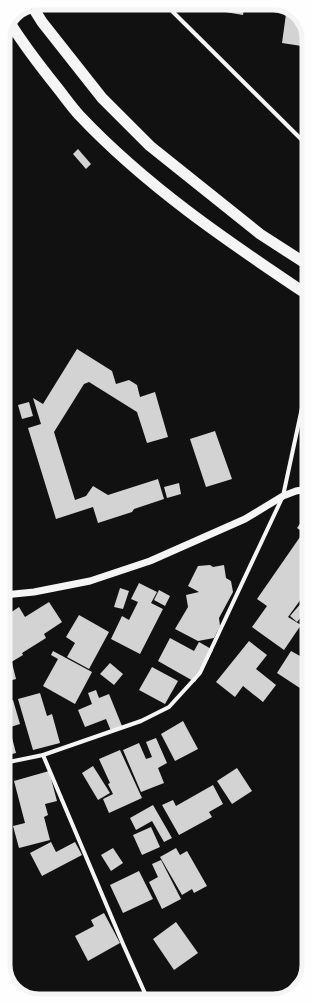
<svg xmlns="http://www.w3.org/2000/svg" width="312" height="1004" font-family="'Space Grotesk',sans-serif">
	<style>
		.building { fill: #d3d3d3 }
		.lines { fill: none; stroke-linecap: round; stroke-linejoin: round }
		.minor { stroke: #f5f5f5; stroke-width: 4 }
		.tertiary { stroke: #f5f5f5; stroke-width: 7 }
		.trunk { stroke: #f5f5f5; stroke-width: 11 }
		.rim { fill: none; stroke: #f5f5f5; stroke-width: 5 }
	</style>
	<rect width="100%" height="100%" fill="#111"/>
	<g class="building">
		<path d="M191 3H245L243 15 190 6Z"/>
		<path d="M295 11 308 30V47L282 43 286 14 295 15Z"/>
		<path d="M78 149 91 164 86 169 73 154Z"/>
		<path d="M77 349 112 371 116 384 129 380 137 385 140 397 155 392 168 437 147 443 137 412 89 382 84 384 54 432 75 500 86 496 93 486 108 495 158 479 164 499 134 509 132 512 98 523 93 507 56 519 28 428 41 424 33 398 43 404Z"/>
		<path d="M29 402 33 416 22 419 18 405Z"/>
		<path d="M215 431 232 479 206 487 190 439Z"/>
		<path d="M179 483 181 494 167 498 164 487Z"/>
		<path d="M308 512V536L297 528Z"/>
		<path d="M300 537 308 543 309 588 288 617 301 625 284 650 252 627 267 606 257 599Z"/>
		<path d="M210 565 213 567 224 565 226 578 231 581 233 592 219 618 220 626 214 638 198 641 175 629 188 607 186 595 199 592 188 586 198 566Z"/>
		<path d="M139 583 157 592 151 603 163 609 140 654 111 639 122 616 129 620 138 602 131 599Z"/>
		<path d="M120 588 129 591 123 609 114 607Z"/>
		<path d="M159 590 170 596 165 606 154 600Z"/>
		<path d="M309 594V608L297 622 290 616Z"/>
		<path d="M49 602 62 622 44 634 46 638 22 653 23 655 8 664 4 658V617L19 607 25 617Z"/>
		<path d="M79 615 109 632 89 669 67 657 75 643 66 637Z"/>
		<path d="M170 638 194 651 199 642 213 650 195 682 158 661Z"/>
		<path d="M249 641 267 655 256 669 276 685 263 702 243 686 235 697 216 682Z"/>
		<path d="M309 643V694L277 673 291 651 300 656Z"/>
		<path d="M53 651 92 672 75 704 43 686 58 659 51 655Z"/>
		<path d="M12 663 16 679 9 681 5 665Z"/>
		<path d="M110 663 123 674 114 685 100 674Z"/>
		<path d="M152 667 178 681 165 704 139 690Z"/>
		<path d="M4 670 10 689 4 691Z"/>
		<path d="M96 690 99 698 109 694 122 726 111 731 106 719 85 727 78 710 92 704 88 693Z"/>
		<path d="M40 693 47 716 52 714 60 743 33 750 18 699Z"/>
		<path d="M13 700 20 724 4 729V703Z"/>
		<path d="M183 721 198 749 175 761 161 734Z"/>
		<path d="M10 730 16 753 4 756V732Z"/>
		<path d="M156 738 167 763 158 768 164 783 141 792 123 750 139 743 146 759 152 757 146 742Z"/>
		<path d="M120 750 142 798 109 813 103 799 113 794 108 784 110 783 99 759Z"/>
		<path d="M93 766 110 793 98 800 82 773Z"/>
		<path d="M237 768 252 791 232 804 217 781Z"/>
		<path d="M49 771 57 801 45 804 48 815 44 817 50 840 19 848 13 826 25 823 14 781Z"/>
		<path d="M213 785 223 804 209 812 212 817 179 835 162 805 173 800 176 806Z"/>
		<path d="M153 805 172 838 164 842 152 821 136 830 130 818Z"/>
		<path d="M151 827 160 847 142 855 133 835Z"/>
		<path d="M51 842 56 852 75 842 82 855 42 876 30 853Z"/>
		<path d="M113 848 123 863 111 871 101 855Z"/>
		<path d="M176 848 180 855 187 851 207 886 194 893 192 889 182 895 160 857Z"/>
		<path d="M161 860 181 899 162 909 149 882 158 877 152 864Z"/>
		<path d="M139 871 153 899 123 913 110 885Z"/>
		<path d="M104 913 120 943 88 961 75 936 94 926 91 920Z"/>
		<path d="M176 922 198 953 174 970 153 939Z"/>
	</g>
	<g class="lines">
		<g class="minor">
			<path d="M174 3 172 11 308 146"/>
			<path d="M43 755 123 944 148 1000"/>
			<path d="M4 763 43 755 141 721 169 707 200 673 283 496 308 380"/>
			<path d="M280 1000 308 967"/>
		</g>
		<path class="tertiary" d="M4 595 34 592 90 581 150 561 245 519 283 496 296 491 308 489"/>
		<g class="trunk">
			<path d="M32 6 42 22 102 98 150 146 260 234 308 265"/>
			<path d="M10 23C24 45 40 66 56 86 64 96 71 106 79 115 146 186 227 241 308 295"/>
		</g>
	</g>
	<path d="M0 0H312V1004H0ZM39 10H273A29 29 0 0 1 302 39V965A29 29 0 0 1 273 994H39A29 29 0 0 1 10 965V39A29 29 0 0 1 39 10Z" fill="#fefefe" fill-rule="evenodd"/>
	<path class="rim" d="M39 10H273A29 29 0 0 1 302 39V965A29 29 0 0 1 273 994H39A29 29 0 0 1 10 965V39A29 29 0 0 1 39 10Z"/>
</svg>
